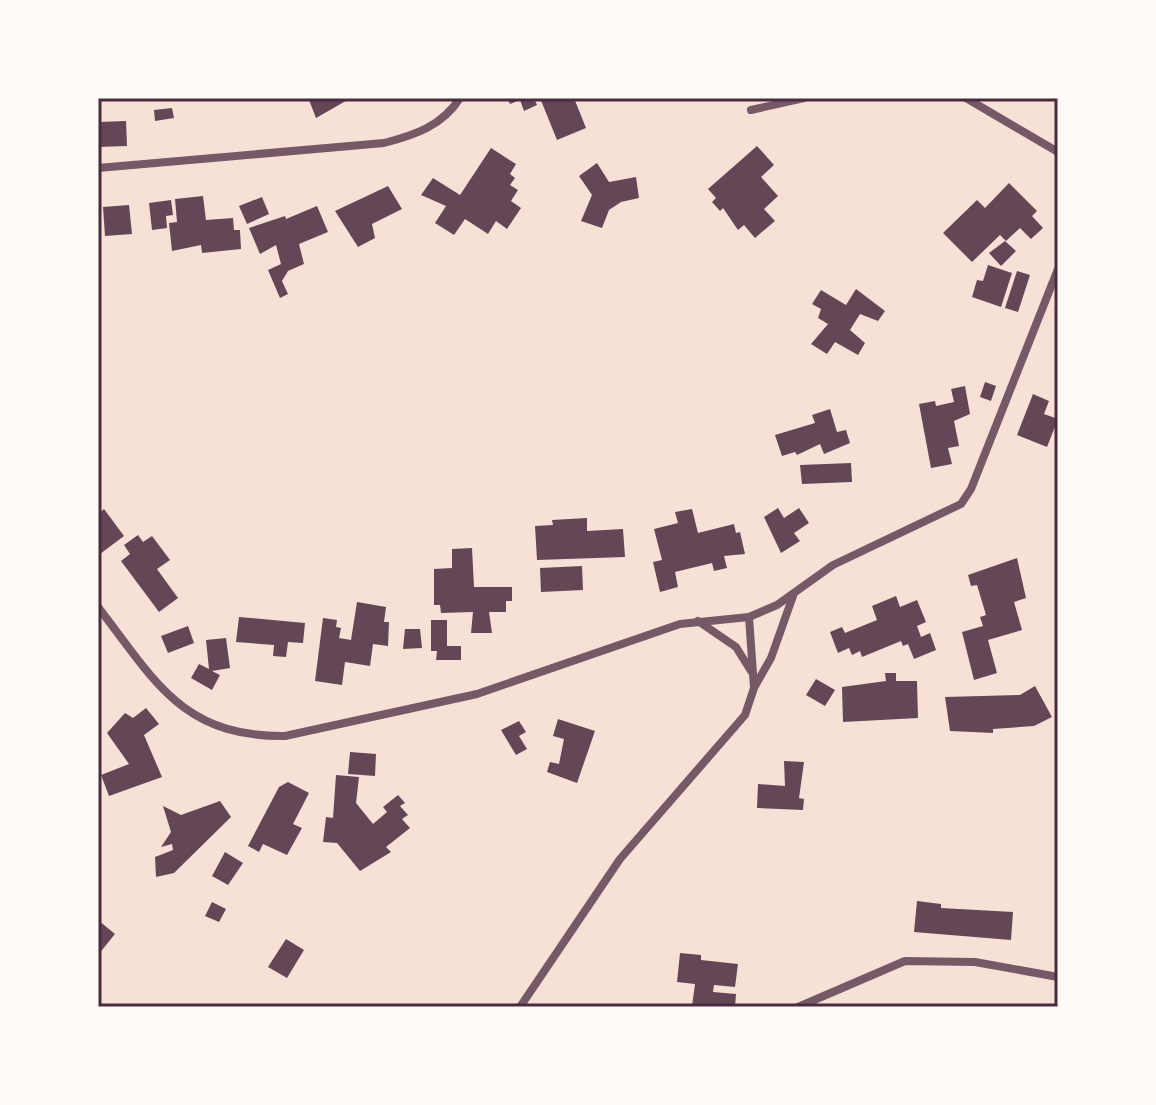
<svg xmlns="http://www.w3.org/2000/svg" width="1156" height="1105" font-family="'PT Sans',sans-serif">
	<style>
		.building { fill: #644757 }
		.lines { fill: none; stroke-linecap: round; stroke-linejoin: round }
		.minor { stroke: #755966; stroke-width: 8 }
		.neatline { fill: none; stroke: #4a2c40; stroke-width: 3 }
	</style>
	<rect width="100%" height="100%" fill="#f7e1d7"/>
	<g class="building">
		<path d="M314 98H351L316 118 309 100Z"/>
		<path d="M507 98H534L537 105 524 111 520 100 510 104Z"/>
		<path d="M540 98H574L586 128 557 140Z"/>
		<path d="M172 108 174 118 155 121 154 110Z"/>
		<path d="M126 121 127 146 98 147V122Z"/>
		<path d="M757 146 774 165 761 177 778 196 764 209 775 221 755 238 744 225 738 230 723 208 720 211 712 202 716 198 708 189Z"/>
		<path d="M491 148 516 164 510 174 515 178 510 185 518 190 511 201 521 208 507 229 496 221 488 234 465 219 454 235 435 223 446 206 421 195 433 178 460 195Z"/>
		<path d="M597 163 609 182 636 177 639 198 621 202 609 210 602 228 581 221 592 195 579 176Z"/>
		<path d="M1009 183 1037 211 1032 216 1043 228 1031 239 1020 228 1006 241 1000 235 972 262 943 233 977 200 985 208Z"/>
		<path d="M388 186 402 209 372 224 375 238 358 247 335 211Z"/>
		<path d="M203 196 206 220 233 218 234 230H240L241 249 202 253 201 245 172 251 169 223 177 222 175 199Z"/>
		<path d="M262 197 269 214 247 224 239 206Z"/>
		<path d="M171 200 173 215 166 216 167 228 152 230 149 203Z"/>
		<path d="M129 205 132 234 105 236 103 207Z"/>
		<path d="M317 206 328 232 299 244 304 264 288 271 282 281 288 294 280 298 268 270 281 264 276 245 260 254 249 228 285 216 286 219Z"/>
		<path d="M1005 241 1016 251 1001 266 989 253Z"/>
		<path d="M988 265 1012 273 1001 307 972 297 977 280 983 281Z"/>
		<path d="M1017 271 1030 275 1018 312 1005 308Z"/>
		<path d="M856 289 885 311 878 321 860 314 850 330 865 343 858 355 835 342 827 354 811 344 828 324 818 318 821 309 812 304 821 290 846 305Z"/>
		<path d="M985 382 996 386 991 401 980 397Z"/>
		<path d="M965 386 970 414 954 421 959 446 948 448 952 464 931 468 919 404 935 401 936 406 954 402 951 389Z"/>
		<path d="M1033 394 1049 401 1044 414 1058 419 1047 447 1017 435Z"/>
		<path d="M830 409 837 432 846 430 850 443 824 454 820 444 797 455 795 452 782 456 775 435 815 423 812 415Z"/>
		<path d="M851 463 852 482 802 484 800 465Z"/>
		<path d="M778 508 784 518 799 508 809 523 794 533 800 541 781 553 764 517Z"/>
		<path d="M104 509 124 536 100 554 98 514Z"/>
		<path d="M692 509 698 533 734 524 736 533 740 532 745 554 724 556 727 568 714 571 712 563 675 572 678 587 660 592 653 562 662 560 654 529 678 523 675 512Z"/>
		<path d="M587 518V531L623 529 625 557 537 560 535 526 553 525 552 520Z"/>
		<path d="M138 535 143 542 152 536 170 560 157 569 178 598 159 612 121 561 130 554 124 545Z"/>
		<path d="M472 548 474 587H512V601H506V612H489L492 633H471L473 612 441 613 440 605H434V569L452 568V549Z"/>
		<path d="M1017 558 1026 598 1014 602 1022 630 988 640 997 673 974 680 962 632 983 626 980 617 986 615 977 585 971 586 968 575Z"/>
		<path d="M582 566 583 590 541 592 540 568Z"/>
		<path d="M896 596 900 607 917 600 926 622 917 626 921 637 930 633 936 650 914 659 908 644 903 646 901 641 862 657 860 651 852 655 849 648 838 653 830 632 842 627 845 633 877 620 872 606Z"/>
		<path d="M357 602 386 607 384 622H389L388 646 373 644 370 666 345 662 342 685 315 681 323 618 337 620 336 627 341 628 339 638 351 640Z"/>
		<path d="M239 617 305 623 303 643 288 642 286 657 273 656 274 645 236 642Z"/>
		<path d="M431 620H447V646H461V660H436L437 651H431Z"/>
		<path d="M188 626 194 643 168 653 161 636Z"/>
		<path d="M405 629H420L422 648 403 649Z"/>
		<path d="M226 638 230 668 212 671 220 675 212 690 191 678 199 664 209 669 206 640Z"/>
		<path d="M885 673H896V681H917L918 718 843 722 842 687 886 681Z"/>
		<path d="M816 679 835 690 825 706 806 695Z"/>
		<path d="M1035 686 1052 717 1034 726 993 729V733L950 731 945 697 1020 695Z"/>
		<path d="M146 708 159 724 144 735 162 777 109 796 101 775 129 764 107 733 125 713 133 718Z"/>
		<path d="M558 719 595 731 577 783 547 772 550 762 559 764 564 739 553 736Z"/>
		<path d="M519 721 526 732 519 736 527 749 516 755 501 730Z"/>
		<path d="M350 752 376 754 375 776 348 774Z"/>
		<path d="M784 761 804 762 799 798 804 799 803 810 757 808 758 784 785 786Z"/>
		<path d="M336 775 359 777 356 803 373 824 387 812 383 807 398 795 405 803 400 806 408 815 402 819 410 828 386 847 391 852 360 871 337 843 323 842 326 817 333 818Z"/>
		<path d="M288 782 309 793 293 824 302 828 287 855 263 844 259 852 248 846 279 787Z"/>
		<path d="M220 801 231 817 174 873 156 877 155 857 173 850 172 844 161 847 171 832 163 806 181 815Z"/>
		<path d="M225 852 243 863 228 885 212 876Z"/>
		<path d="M917 901 941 904V908L1013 912 1011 940 914 932Z"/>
		<path d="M212 902 226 909 219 922 205 916Z"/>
		<path d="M98 920 115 934 98 955Z"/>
		<path d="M286 939 304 950 287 978 268 967Z"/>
		<path d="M680 953 701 955V960L738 964 735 987 714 985 713 992 736 994 735 1007 692 1006 695 984 677 982Z"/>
	</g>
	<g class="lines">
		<g class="minor">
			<path d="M966 98 1058 152"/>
			<path d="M751 110 804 98"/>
			<path d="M98 168 384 143C415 135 442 126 460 98"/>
			<path d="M98 607C155 681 182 737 285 736L477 694 680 624 749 617 754 688 745 715 620 859 520 1007"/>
			<path d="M749 617 777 605 833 565 961 504 971 489 1058 269"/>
			<path d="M698 621 736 647 751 671"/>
			<path d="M755 686 771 658 793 596"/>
			<path d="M798 1007 905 961 975 962 1058 977"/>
		</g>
	</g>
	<rect width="1156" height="1105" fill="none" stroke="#fffaf5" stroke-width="200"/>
	<rect x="100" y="100" width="956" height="905" class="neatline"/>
</svg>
